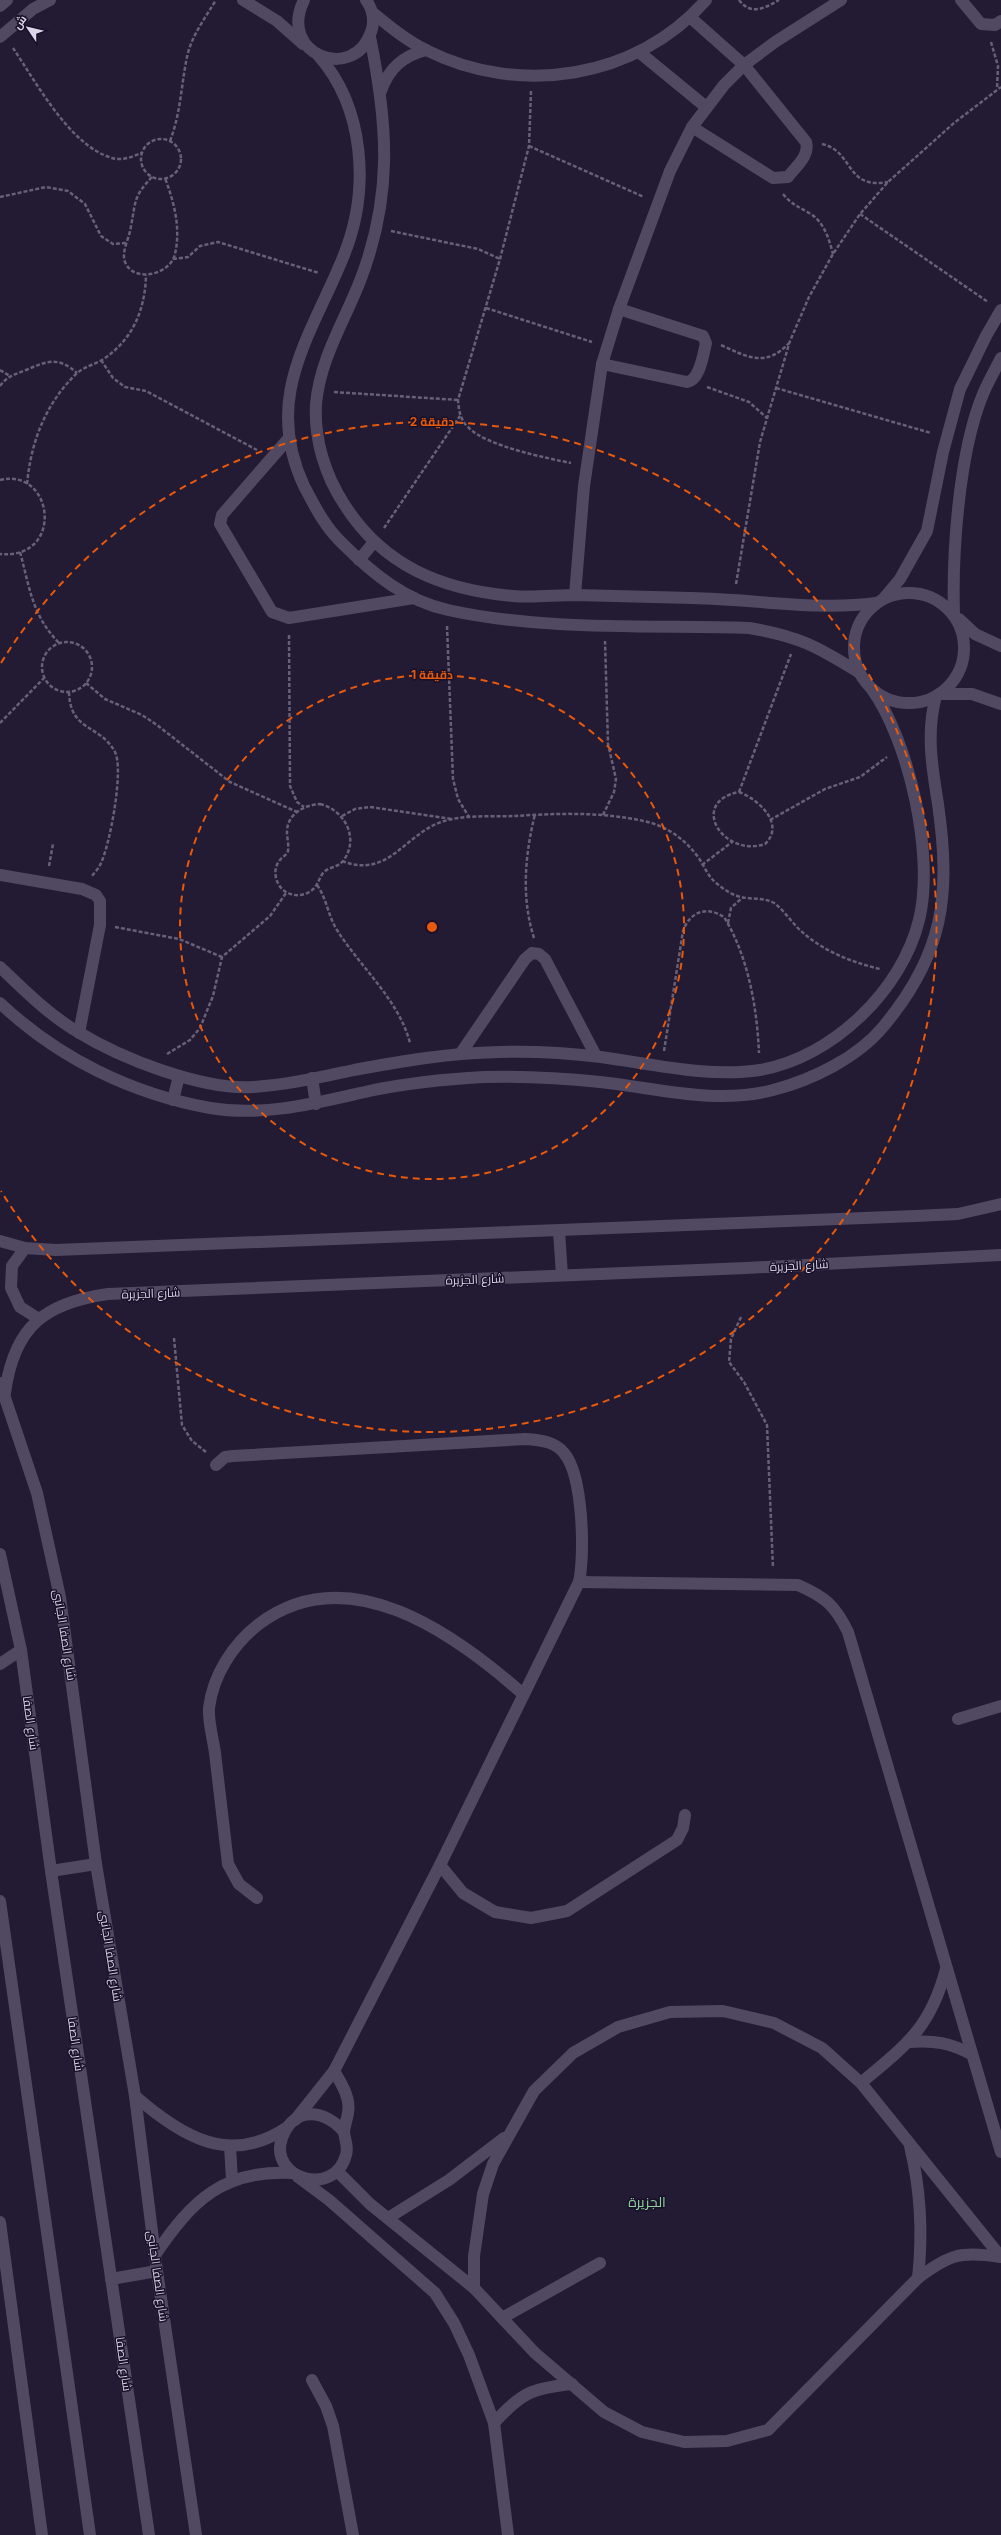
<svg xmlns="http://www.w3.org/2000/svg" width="1001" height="2535" font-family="Inter,Cairo,sans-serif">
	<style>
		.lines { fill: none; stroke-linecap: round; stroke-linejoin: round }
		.path { stroke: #686076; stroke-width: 2.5; stroke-dasharray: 4 2; stroke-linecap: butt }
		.minor { stroke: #514962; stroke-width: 12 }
		.ring { fill: none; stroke: #e8590c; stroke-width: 2; stroke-dasharray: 7 5 }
		.labels { text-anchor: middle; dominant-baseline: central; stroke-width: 3; stroke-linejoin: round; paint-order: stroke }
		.street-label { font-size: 12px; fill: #dcd7e8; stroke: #191129 }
		.quarter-label { font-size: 14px; fill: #91d4a0; stroke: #191129 }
		.centre { fill: #e8590c; stroke: #191129; stroke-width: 2 }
		.ring-label { font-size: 12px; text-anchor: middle; font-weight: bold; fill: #e8590c; stroke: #191129; stroke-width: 3; stroke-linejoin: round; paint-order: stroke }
	</style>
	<rect width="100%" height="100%" fill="#231a33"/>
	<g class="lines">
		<g class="path">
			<path d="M739 0C751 16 765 8 779 0"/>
			<path d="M991 42 998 66 997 89"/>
			<path d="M13 48C36 82 70 146 112 158 122 161 132 157 141 153"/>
			<path d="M531 91 529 146 500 259 458 400C459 411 460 420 469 428 487 446 546 458 571 463"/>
			<circle cx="161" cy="159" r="20"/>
			<path d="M170 141C181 112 181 86 187 57 191 37 205 18 216 0"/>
			<path d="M822 144C854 151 845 190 888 182"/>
			<path d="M529 146 644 197"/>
			<path d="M152 177C133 197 136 201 131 226 130 237 121 251 125 262 134 284 171 274 175 254 181 228 174 202 165 178"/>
			<path d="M783 194C791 204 799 207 809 213 824 221 829 239 833 254"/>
			<path d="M0 197 46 187 68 191 85 204 101 236 113 244 127 243"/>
			<path d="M860 214 988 302"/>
			<path d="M391 231 478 249 500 259"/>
			<path d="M173 259 188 257 200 246 218 242 319 273"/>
			<path d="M486 308 592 342"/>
			<path d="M721 345C747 357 766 368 789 343"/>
			<path d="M101 360 113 378 125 387 146 391 257 450"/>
			<path d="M0 370 10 376"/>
			<path d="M0 386C7 376 16 374 26 370 47 361 58 356 77 373"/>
			<path d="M707 387 749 402 767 418"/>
			<path d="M776 388 931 433"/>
			<path d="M334 392 458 400"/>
			<path d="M0 480C54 467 65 560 0 554"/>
			<path d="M27 484C31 442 45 405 75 375 83 367 93 365 102 360 133 340 145 310 146 275"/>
			<path d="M384 528 460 416"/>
			<path d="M20 552C30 589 32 615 59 643"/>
			<path d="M736 584 760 442 790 341 809 297 833 254 860 214 888 182 954 123 1001 87"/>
			<path d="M447 626 453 779 458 799 469 817"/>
			<path d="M289 635 290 786 297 802 304 807"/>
			<circle cx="67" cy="667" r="25"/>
			<path d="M86 683 105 699 142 715 157 725 230 782 297 812"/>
			<path d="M69 692C70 732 100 724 115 752 124 770 110 844 101 863 99 868 95 872 92 876"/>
			<path d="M0 723 44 678"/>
			<path d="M739 792C758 799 786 824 765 844 723 858 688 802 739 792Z"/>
			<path d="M739 792 791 654"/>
			<path d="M320 804C345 810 360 839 343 861 337 868 328 867 323 873 320 877 319 881 317 884 312 894 298 898 288 893 276 888 271 870 280 860 283 856 286 856 288 851 289 845 287 838 287 832 287 814 304 805 320 804Z"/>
			<path d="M603 815 614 792 616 779 608 744 605 641"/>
			<path d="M342 816 355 809 370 807 452 819"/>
			<path d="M770 820 825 789 860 777 887 757"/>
			<path d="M342 861C388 879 403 836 441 822 465 814 492 817 516 816 558 813 602 812 644 821 666 826 684 838 698 857 704 865 707 875 715 882 724 890 735 897 747 898 756 899 765 898 774 903 784 910 792 923 801 931 823 951 851 962 880 969"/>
			<path d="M702 865 732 842"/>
			<path d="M49 866 53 844"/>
			<path d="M317 885C327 899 328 916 337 930 361 968 399 1000 410 1043"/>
			<path d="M728 923 731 908 742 898"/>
			<path d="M115 927 179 939 222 957"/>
			<path d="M534 938C521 897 525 855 535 814"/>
			<path d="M664 1051 683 931C690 911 707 906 724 917 748 956 757 1007 759 1053"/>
			<path d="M167 1054 190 1040 200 1028 213 996 222 957 270 916 286 893"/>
			<path d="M741 1317 731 1339 729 1362 744 1382 767 1425 773 1568"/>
			<path d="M174 1338 182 1425 192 1441 206 1452"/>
		</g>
		<g class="minor">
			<path d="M243 0 277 21 303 44"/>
			<path d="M304 0C277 55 354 83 371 32 375 22 373 9 366 0"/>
			<path d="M961 0 981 24 995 25 1001 21"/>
			<path d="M0 6 7 0"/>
			<path d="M372 12C389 26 407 41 426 50 519 97 637 79 706 0"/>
			<path d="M691 18 744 65 806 142C810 156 796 166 788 177L773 178 692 127"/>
			<path d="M0 37 33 9 50 0"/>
			<path d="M370 37C388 125 393 196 360 281 344 322 320 359 316 404 314 439 325 475 344 504 383 566 442 590 513 596 533 598 555 595 576 595 615 596 653 597 692 598 754 599 815 611 876 603"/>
			<path d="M639 52 706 107"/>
			<path d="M318 55C365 108 370 190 344 255 312 335 262 396 304 486 315 507 326 529 344 545 373 574 406 601 448 610 542 631 653 625 749 628 799 636 818 647 860 673"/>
			<path d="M381 91C389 68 403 56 426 50"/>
			<path d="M602 364 687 382C700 380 703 355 706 343L703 336 619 309"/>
			<path d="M289 438 222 515 220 524 272 612 289 618 414 598"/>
			<path d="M359 560 374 542"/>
			<circle cx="909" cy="648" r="55"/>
			<path d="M575 595 584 486 602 364 619 309 670 171 692 127 724 85 744 65 775 42 841 0"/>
			<path d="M884 598 900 579 927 531 943 452 960 389 986 336 1001 310"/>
			<path d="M954 615C952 552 959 452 983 394 988 382 995 370 1001 358"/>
			<path d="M959 619 975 634 1001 646"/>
			<path d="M939 694H972L1001 704"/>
			<path d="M0 875 82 889 96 895 100 901V925L79 1033"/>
			<path d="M0 967C25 991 49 1015 78 1032 122 1059 202 1090 253 1087 287 1085 321 1077 354 1070 402 1061 450 1053 499 1052 533 1051 568 1053 601 1057 652 1064 708 1078 760 1070 832 1058 902 990 919 920 935 856 909 740 871 688"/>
			<path d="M0 1003C58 1058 132 1094 210 1108 265 1117 316 1103 369 1091 407 1083 446 1079 484 1077 523 1076 562 1078 600 1082 657 1088 716 1105 773 1090 812 1080 857 1058 883 1027 944 954 951 896 938 804 932 767 926 733 936 696"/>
			<path d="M461 1053 525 959 532 953 539 954 545 959 596 1056"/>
			<path d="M312 1078 316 1104"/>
			<path d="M173 1100 179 1076"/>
			<path d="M559 1231 562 1275"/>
			<path d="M0 1241 25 1248 56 1250 915 1216 958 1214 1001 1204"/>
			<path d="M25 1248 12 1266 11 1288 20 1307 39 1319"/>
			<path d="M0 1383 37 1493 60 1597 96 1864 135 2096 157 2271 196 2535"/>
			<path d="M5 1393C14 1327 44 1303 108 1294L746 1268 1001 1255"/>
			<path d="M216 1465 225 1457 233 1456 525 1439C539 1440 555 1441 564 1453 583 1475 585 1554 579 1582L440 1865 334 2071 295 2120"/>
			<path d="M0 1554 21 1650 51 1871 149 2535"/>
			<path d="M579 1582 798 1585C825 1597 835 1605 848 1632L1001 2152"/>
			<path d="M0 1664 21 1650"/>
			<path d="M958 1719 1001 1706"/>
			<path d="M440 1865 463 1893 495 1912 531 1918 567 1911 677 1840 683 1828 685 1815"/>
			<path d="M51 1871 96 1864"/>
			<path d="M257 1898 239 1884 228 1864C224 1827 219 1790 215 1753 213 1739 208 1721 209 1708 213 1675 233 1644 259 1624 348 1557 454 1633 523 1694"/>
			<path d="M0 1901 90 2535"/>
			<path d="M910 2042C934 2040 950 2043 971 2054"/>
			<path d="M334 2071C341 2083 351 2098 348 2113 347 2119 345 2125 344 2131 344 2139 349 2146 346 2155 334 2199 268 2178 282 2138 294 2105 326 2110 344 2132"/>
			<path d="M861 2083C906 2045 930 2029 946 1969"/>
			<path d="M135 2096C181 2136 229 2166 286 2128"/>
			<path d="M230 2146 232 2180"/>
			<path d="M910 2146C921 2191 923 2232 918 2278"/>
			<path d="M337 2171 370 2204 474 2288 535 2353 604 2412 642 2432 684 2442 727 2441 768 2430 918 2278C950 2254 961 2251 1000 2257"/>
			<path d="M298 2177 329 2200 435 2293 454 2323 469 2355 494 2423 508 2535"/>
			<path d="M388 2218 449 2180 504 2138"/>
			<path d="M0 2222 42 2535"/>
			<path d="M155 2255C192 2200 224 2169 293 2173"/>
			<path d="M111 2279 157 2271"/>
			<path d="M474 2288V2256L483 2194 493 2164 534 2091 573 2053 618 2027 670 2012 723 2011 774 2023 822 2048 861 2083 1001 2257"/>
			<path d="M502 2318 600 2263"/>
			<path d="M312 2380 326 2406 333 2426 353 2535"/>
			<path d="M494 2423C521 2393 532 2388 572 2384"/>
		</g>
	</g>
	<g class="ring">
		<circle cx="432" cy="927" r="252"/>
		<path d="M1 663A505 505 0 1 1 1 1191"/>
	</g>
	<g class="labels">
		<g class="street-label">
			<text transform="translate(799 1265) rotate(-3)">شارع الجزيرة</text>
			<text transform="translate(475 1279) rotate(-2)">شارع الجزيرة</text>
			<text transform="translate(151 1293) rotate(-2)">شارع الجزيرة</text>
			<text transform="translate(65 1635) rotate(81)">شارع الصفا الجانبى</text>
			<text transform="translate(31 1723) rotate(82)">شارع الصفا</text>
			<text transform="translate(111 1956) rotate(81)">شارع الصفا الجانبى</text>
			<text transform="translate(76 2044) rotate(82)">شارع الصفا</text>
			<text transform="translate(158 2276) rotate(82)">شارع الصفا الجانبى</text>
			<text transform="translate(124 2364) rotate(82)">شارع الصفا</text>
		</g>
		<g class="quarter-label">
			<text x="647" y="2201">الجزيرة</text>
		</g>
	</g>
	<circle cx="432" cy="927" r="6" class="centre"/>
	<g class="ring-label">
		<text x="432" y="426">2 دقيقة</text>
		<text x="432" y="679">1 دقيقة</text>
	</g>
	<g transform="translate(28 28) rotate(305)" stroke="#191129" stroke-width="3" paint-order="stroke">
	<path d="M0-3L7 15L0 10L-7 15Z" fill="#dcd7e8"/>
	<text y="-6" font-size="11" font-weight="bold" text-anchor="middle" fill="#dcd7e8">ش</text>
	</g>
</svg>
